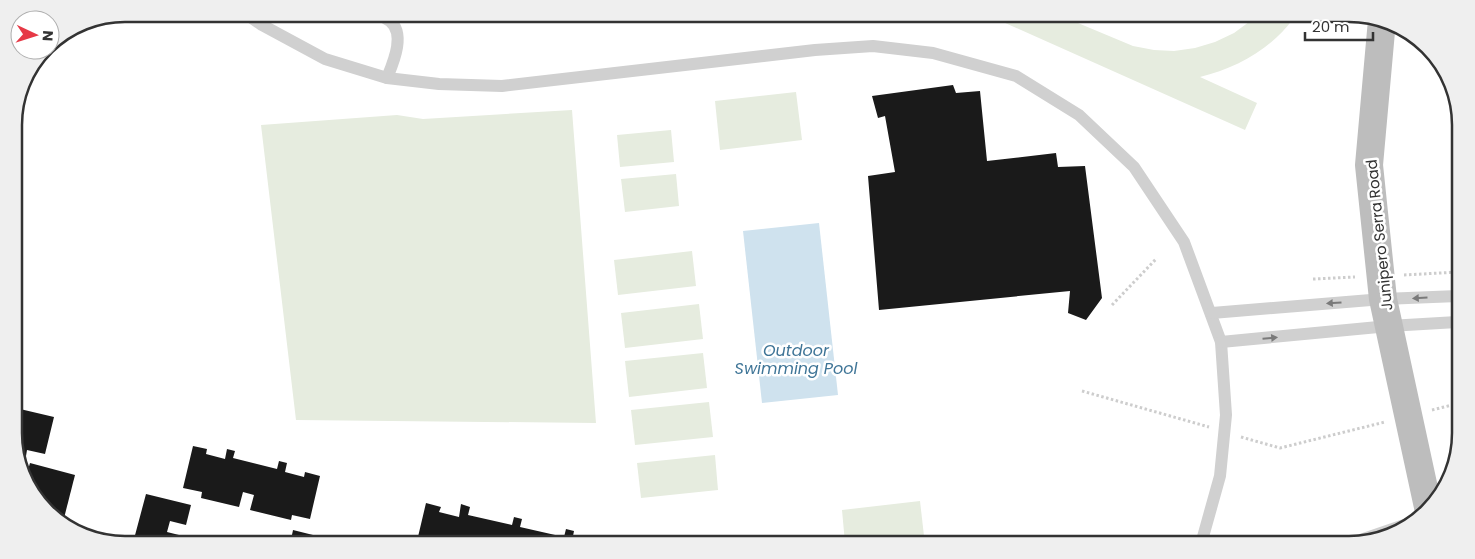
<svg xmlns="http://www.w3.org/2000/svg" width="1475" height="559" font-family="Poppins,sans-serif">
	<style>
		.green { fill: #e6ecdf }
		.water { fill: #cfe2ee }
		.building { fill: #1a1a1a }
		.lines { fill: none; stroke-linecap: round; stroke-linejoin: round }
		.path { stroke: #cdcdcd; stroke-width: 3; stroke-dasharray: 2.5 2.5; stroke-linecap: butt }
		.service { stroke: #d0d0d0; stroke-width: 12 }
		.secondary { stroke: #bdbdbd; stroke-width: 28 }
		.oneway { fill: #7a7a7a }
		.labels { text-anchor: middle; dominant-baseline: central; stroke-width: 5; stroke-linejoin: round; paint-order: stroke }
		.street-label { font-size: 15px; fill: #333; stroke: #fff }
		.water-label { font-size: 16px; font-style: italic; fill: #3f7597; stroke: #fff }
		.rim { fill: none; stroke: #333; stroke-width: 2.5 }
	</style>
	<rect width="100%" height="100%" fill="#fff"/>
	<g class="green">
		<path d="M994 18H1066L1133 46 1154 50 1174 51 1195 48 1215 42 1234 33 1253 19H1293C1270 50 1236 68 1200 77L1257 103 1245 130Z"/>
		<path d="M796 92 802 140 720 150 715 101Z"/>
		<path d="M572 110 596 423 296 420 261 125 397 115 423 119Z"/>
		<path d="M671 130 674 162 620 167 617 135Z"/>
		<path d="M676 174 679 206 625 212 621 179Z"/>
		<path d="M692 251 696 286 618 295 614 260Z"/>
		<path d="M699 304 703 339 625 348 621 313Z"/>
		<path d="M703 353 707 388 629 397 625 361Z"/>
		<path d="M709 402 713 437 635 445 631 410Z"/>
		<path d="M715 455 718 490 641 498 637 463Z"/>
		<path d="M920 501 924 536 864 543H845L842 510Z"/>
	</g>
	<path class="water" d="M819 223 838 395 762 403 743 231Z"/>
	<g class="building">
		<path d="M953 85 956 93 980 91 987 161 1056 153 1058 167 1085 166 1102 298 1086 320 1068 313 1070 291 879 310 868 176 895 172 885 116 878 118 872 96Z"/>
		<path d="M16 397 22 398 20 409 54 417 45 454 27 450 26 456 16 454Z"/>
		<path d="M193 446 207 449 206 454 225 459 227 449 235 451 233 458 277 469 279 461 287 463 285 472 304 477 305 472 320 476 310 519 292 515 291 520 250 510 254 495 243 492 239 507 201 498 202 492 183 488Z"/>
		<path d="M30 463 75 475 63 522 41 507 26 477Z"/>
		<path d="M146 494 191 505 186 525 170 521 167 532 183 536 182 540 134 539Z"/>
		<path d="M426 503 441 507 439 512 459 517 461 504 470 507 468 515 512 525 514 517 522 519 520 527 564 537 566 529 574 531 572 541H417Z"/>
		<path d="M293 530 333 540H291Z"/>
	</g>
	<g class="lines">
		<g class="path">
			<path d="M1404 275 1458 272"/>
			<path d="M1313 279 1355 277"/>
			<path d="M1112 305 1157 258"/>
			<path d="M1082 391 1209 427"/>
			<path d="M1432 410 1456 404"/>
			<path d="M1241 437 1280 448 1385 422"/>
		</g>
		<g class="service">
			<path d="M246 14 262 25 325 59 387 78 439 84 502 86 815 50 873 46 933 53 1016 76 1079 115 1134 167 1184 242 1221 342 1226 415 1220 476 1201 544"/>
			<path d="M380 15C383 17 387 19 390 21 406 34 393 63 387 78"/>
			<path d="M1212 313 1383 299 1458 296"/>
			<path d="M1221 342 1389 326 1457 322"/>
			<path d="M1346 545 1419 520"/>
		</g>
		<path class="secondary" d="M1382 20 1369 165 1383 299 1428 507"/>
	</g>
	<defs><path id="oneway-solid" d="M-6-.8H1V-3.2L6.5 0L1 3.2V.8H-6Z" transform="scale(1.25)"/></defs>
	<g class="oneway">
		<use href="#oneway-solid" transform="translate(1420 298) rotate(177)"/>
		<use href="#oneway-solid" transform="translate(1334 303) rotate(176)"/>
		<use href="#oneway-solid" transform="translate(1270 338) rotate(-5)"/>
	</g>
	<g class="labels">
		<g class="street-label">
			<text transform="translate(1379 235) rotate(-96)">Junipero Serra Road</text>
		</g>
		<g class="water-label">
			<text x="796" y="350">Outdoor<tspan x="796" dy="18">Swimming Pool</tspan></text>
		</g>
	</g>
	<path d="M0 0H1475V559H0ZM125 22H1349A103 103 0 0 1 1452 125V433A103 103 0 0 1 1349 536H125A103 103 0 0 1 22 433V125A103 103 0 0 1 125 22Z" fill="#efefef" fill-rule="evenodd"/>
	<path class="rim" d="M125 22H1349A103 103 0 0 1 1452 125V433A103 103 0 0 1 1349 536H125A103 103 0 0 1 22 433V125A103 103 0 0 1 125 22Z"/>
	<g transform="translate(35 35) rotate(94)"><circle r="24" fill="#ffffff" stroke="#adadad"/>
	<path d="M0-4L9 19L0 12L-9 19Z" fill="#e63946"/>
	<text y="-8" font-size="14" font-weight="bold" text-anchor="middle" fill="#333333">N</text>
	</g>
	<path d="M1305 32v8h68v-8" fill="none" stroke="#333333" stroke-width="2.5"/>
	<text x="1312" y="32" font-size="15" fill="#333333" stroke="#ffffff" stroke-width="4" paint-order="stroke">20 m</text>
</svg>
